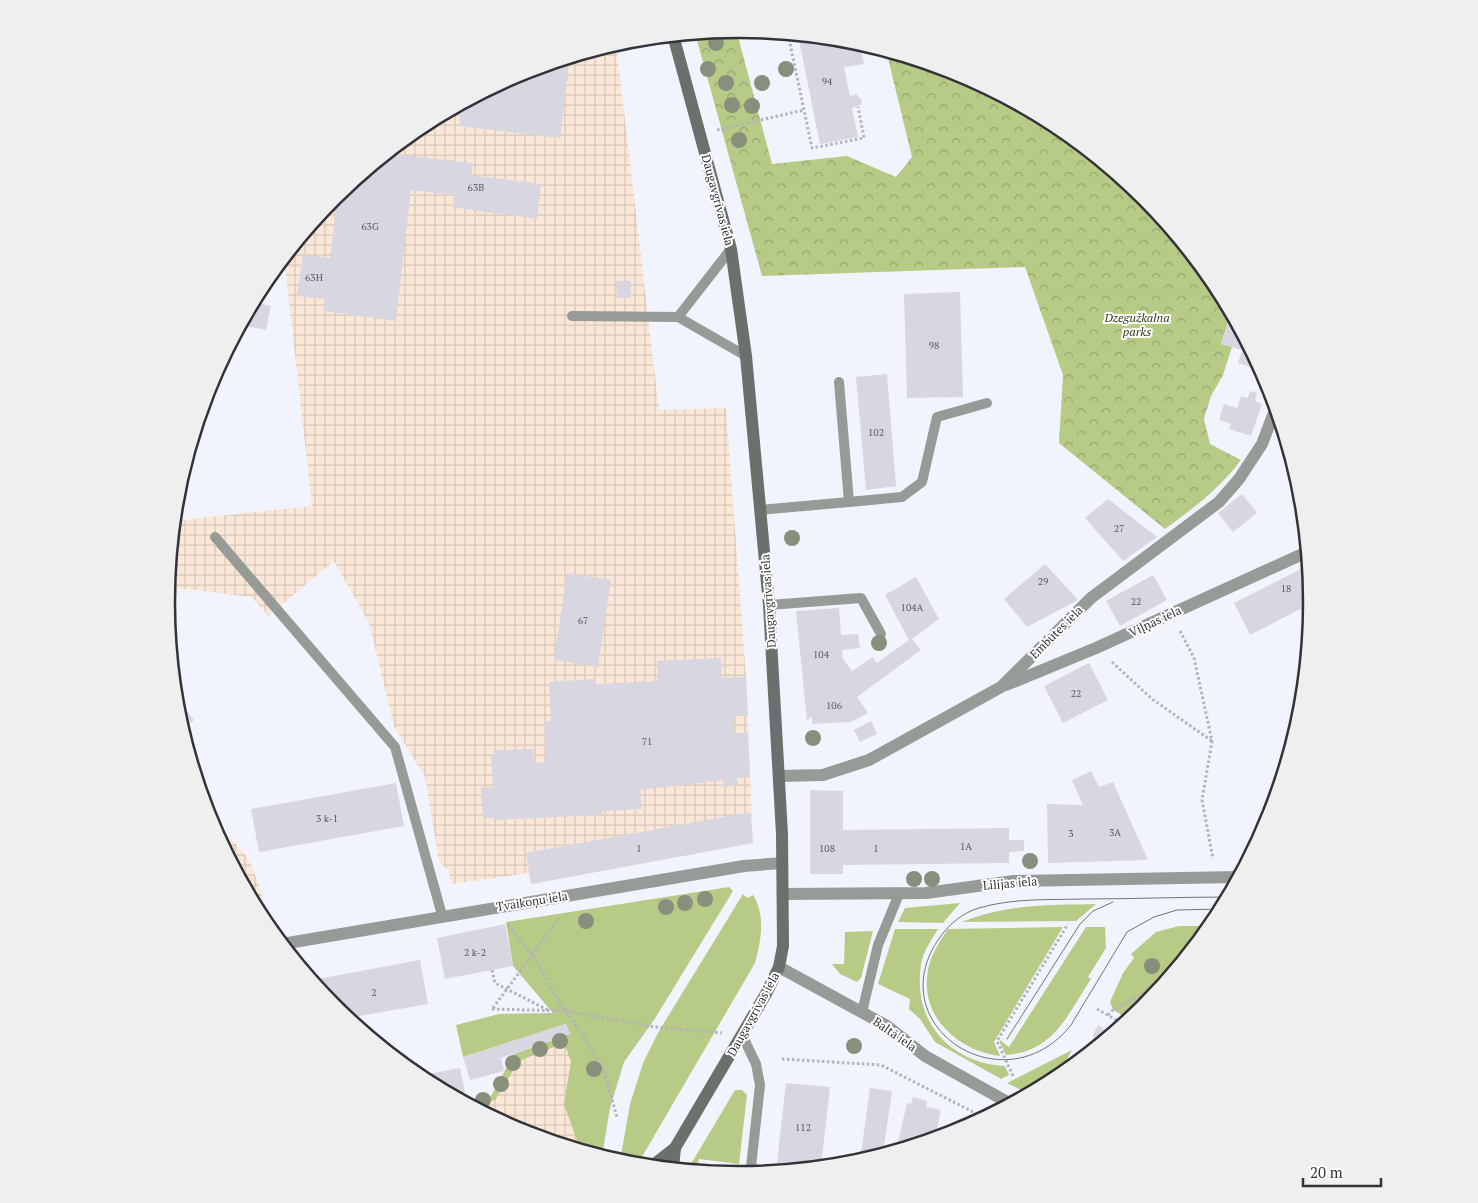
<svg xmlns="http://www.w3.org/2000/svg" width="1478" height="1203" font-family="'PT Serif',serif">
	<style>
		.industrial { fill: url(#industrial-grid) }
		.grass { fill: #b7cb86 }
		.park { fill: url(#park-crowns) }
		.building { fill: #d7d6e1 }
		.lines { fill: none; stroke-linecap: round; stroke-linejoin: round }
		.path { stroke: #b2b3bb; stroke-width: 3; stroke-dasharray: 2.5 2.5; stroke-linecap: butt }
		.service { stroke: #969b98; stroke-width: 10 }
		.minor { stroke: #969b98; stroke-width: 12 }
		.tertiary { stroke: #969b98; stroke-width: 12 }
		.secondary { stroke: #6a716d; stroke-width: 12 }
		.tram { stroke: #717379; stroke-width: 1 }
		.tree { fill: #898f7d }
		.labels { text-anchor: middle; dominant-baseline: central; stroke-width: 4; stroke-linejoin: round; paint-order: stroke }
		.number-label { font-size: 10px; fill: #5b5c62 }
		.street-label { font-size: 12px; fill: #323338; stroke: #fff }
		.park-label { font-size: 12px; font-style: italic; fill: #333d15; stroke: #fff }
		.rim { fill: none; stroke: #323338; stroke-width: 2.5 }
	</style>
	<defs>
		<pattern id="industrial-grid" width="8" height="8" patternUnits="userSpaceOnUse" patternTransform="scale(1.25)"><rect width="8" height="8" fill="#fae7d7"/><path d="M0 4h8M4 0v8" fill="none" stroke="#d7c7b9"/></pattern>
		<pattern id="park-crowns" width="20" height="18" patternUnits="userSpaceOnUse" patternTransform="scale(1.25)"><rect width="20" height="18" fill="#b7cb86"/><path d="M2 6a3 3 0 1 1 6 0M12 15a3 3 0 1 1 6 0" fill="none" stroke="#95a56f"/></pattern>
	</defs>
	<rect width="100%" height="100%" fill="#f2f4fd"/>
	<g class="industrial">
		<path d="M616 43 659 410 726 408 746 677 753 843 531 884 529 873 452 884 449 871 439 862 425 777 394 726 369 623 334 561 268 616 252 597 168 587 174 521 312 506 284 257 334 196 421 125 520 72Z"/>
		<path d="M208 815 244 853 252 866 272 925 268 926 263 919Z"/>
		<path d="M570 1034 590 1152 520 1131 465 1102 491 1096 514 1054Z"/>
	</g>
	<g class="grass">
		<path d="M729 887 733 891 654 1020 624 1062 610 1108 602 1156 580 1149 564 1104 571 1061 564 1043 519 1061 495 1100 474 1106 465 1102 491 1096 514 1054 570 1034 566 1024 463 1057 456 1025 499 1014 553 1013 513 966 506 922Z"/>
		<path d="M743 894 747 898 753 895C766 915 761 941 755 963L639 1162 637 1164 620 1161 630 1104 643 1063 659 1031Z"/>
		<path d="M960 903 943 923 898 922 905 908Z"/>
		<path d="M1096 904 1076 921 962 922C1005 904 1049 905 1096 904Z"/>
		<path d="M1179 926H1210L1144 1007 1129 1019 1113 1010 1110 1002 1123 973 1134 958 1131 954 1156 932Z"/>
		<path d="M1063 927 994 1042 1000 1056C958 1051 919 1016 928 970 931 955 939 942 948 929Z"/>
		<path d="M1086 927H1105L1106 948 1088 977 1091 979C1067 1015 1055 1051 1006 1055L1000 1043V1040L1009 1047Z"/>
		<path d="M895 929H938C932 939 925 949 922 960 910 1017 947 1063 1005 1066L1009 1075 1001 1079 935 1042 920 1019 909 1009 910 999 878 984Z"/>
		<path d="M873 931 861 978 857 982 840 974 832 964H844L845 932Z"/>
		<path d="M1072 1050 1057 1078 1035 1090 1030 1087 1027 1093 1007 1083Z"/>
		<path d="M735 1090H742L747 1095 739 1164 699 1159 697 1170 688 1169Z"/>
	</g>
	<path class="park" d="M736 29 772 164 847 156 896 177 912 157 886 50 958 72 1057 125 1144 197 1215 284 1231 313 1221 344 1232 347 1223 375 1211 396 1204 419 1210 444 1241 460C1220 488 1194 508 1165 529L1059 443 1063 375 1025 267 762 276 695 33Z"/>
	<g class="building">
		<path d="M798 35 859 42 864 64 844 67 850 96 856 94 862 100 861 105 852 108 858 137 820 144Z"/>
		<path d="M570 57 560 138 459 126 461 104 520 72Z"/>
		<path d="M387 153 473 163 471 175 541 184 537 219 453 207 454 195 411 190 396 321 323 311 325 299 297 296 303 255 330 258 338 193Z"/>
		<path d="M266 279 262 304 271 306 266 330 241 325Z"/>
		<path d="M616 281H631V298H617Z"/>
		<path d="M960 292 963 397 907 398 904 294Z"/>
		<path d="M1227 325 1240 329 1262 371 1238 363 1242 350 1221 344Z"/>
		<path d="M887 374 896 486 866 490 856 377Z"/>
		<path d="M1250 391 1257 393 1255 401 1262 404 1251 436 1229 429 1231 424 1219 420 1224 404 1237 408 1241 396 1248 398Z"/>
		<path d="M1242 494 1257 513 1233 532 1218 513Z"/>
		<path d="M1108 499 1157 537 1123 561 1085 518Z"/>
		<path d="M1045 564 1078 600 1027 627 1004 599Z"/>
		<path d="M1305 567 1309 575 1312 603 1250 635 1234 603Z"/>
		<path d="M567 573 611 580 598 667 554 660Z"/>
		<path d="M1153 575 1167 600 1120 626 1106 601Z"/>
		<path d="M916 577 939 619 912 639 921 650 857 697 868 713 851 722 812 724V716L807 721 796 611 839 608 841 635 858 634 860 648 842 650 843 659 852 671 873 657 877 663 909 640 885 595Z"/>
		<path d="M721 658 722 678 746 677 748 715 734 716V733H748L750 777 737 778 738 785 724 787 723 780 640 790 642 809 602 811V815L494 820V818H483L481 788 493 787 491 756 498 750 533 749 534 763 546 762 544 721H551L549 682 595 679V684L658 681 657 661Z"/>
		<path d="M1089 663 1108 700 1063 723 1044 686Z"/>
		<path d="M176 698 194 720 182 730 177 713Z"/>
		<path d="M871 721 877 734 860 742 854 730Z"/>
		<path d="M1091 771 1099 787 1113 782 1148 860 1048 863 1047 804 1083 805 1072 780Z"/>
		<path d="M396 783 404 826 259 852 251 809Z"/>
		<path d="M810 790 843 791V830L1009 828V840H1024V851L1009 852V863L843 865V874H810Z"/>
		<path d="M750 812 753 843 531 884 526 853Z"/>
		<path d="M505 924 513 966 445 979 437 938Z"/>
		<path d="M420 960 428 1004 348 1018 334 1006 312 980Z"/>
		<path d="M566 1024 570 1034 501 1058 504 1071 470 1080 463 1057Z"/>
		<path d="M1098 1025 1111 1034 1084 1056 1094 1037 1093 1035Z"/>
		<path d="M460 1068 465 1093 453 1095 419 1076Z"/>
		<path d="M786 1083 830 1087 821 1166 776 1171Z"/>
		<path d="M870 1088 892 1091 883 1153 860 1160Z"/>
		<path d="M913 1097 927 1101 926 1107 941 1110 935 1138 912 1145 898 1142 907 1103 911 1104Z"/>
	</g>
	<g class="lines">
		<g class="path">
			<path d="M775 34 781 33"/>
			<path d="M788 34 812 148 864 138 858 107"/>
			<path d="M717 130 804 110"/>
			<path d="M1180 631 1194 658 1212 741 1202 800 1213 859"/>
			<path d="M1112 662 1152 699 1212 741"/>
			<path d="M508 925 533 956 559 1002 584 1036 604 1072 617 1117"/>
			<path d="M492 970 495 983 548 1010"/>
			<path d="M493 1008 560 917"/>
			<path d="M492 1009 566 1011 655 1027 722 1033"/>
			<path d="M1097 1009 1123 1024"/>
			<path d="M1108 1015 1113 1010 1161 985"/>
			<path d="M782 1059 881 1065 983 1117"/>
			<path d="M1013 1076 997 1041 1068 924"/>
		</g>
		<g class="service">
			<path d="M572 316 678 317 731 249"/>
			<path d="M678 317 746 356"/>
			<path d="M849 502 902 497 922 482 937 417 987 403"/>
			<path d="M760 510 849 502 839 382"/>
			<path d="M215 537 395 747 442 915"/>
			<path d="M769 605 861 598 881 634"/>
			<path d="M862 1012 878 945 899 894"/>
			<path d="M742 1035 756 1064 760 1085 751 1167 744 1174"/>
		</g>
		<g class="minor">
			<path d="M1006 685 1096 648 1307 552"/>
			<path d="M780 776 823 775 869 760 1001 687 1091 598 1219 502 1239 479 1262 444 1276 407"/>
			<path d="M282 944 744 866 782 863"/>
			<path d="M779 967 887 1026 925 1056 1009 1103"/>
		</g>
		<path class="tertiary" d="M783 894 926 893 1014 881 1238 877"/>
		<g class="secondary">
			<path d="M652 1166 675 1148 767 992 779 967 783 946 782 834 769 605 746 356 731 249 673 35"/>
			<path d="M673 1168 675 1148"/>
		</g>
		<g class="tram">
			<path d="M1221 909 1177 910 1154 917 1127 932 1071 1025C1005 1108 880 1027 938 940 948 925 962 913 979 908 1013 898 1049 900 1084 899 1132 899 1180 897 1227 897"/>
			<path d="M1007 1039 1080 924 1093 911 1113 902"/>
		</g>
	</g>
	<g class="tree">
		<circle cx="716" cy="43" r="8"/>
		<circle cx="708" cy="69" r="8"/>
		<circle cx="786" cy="69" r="8"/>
		<circle cx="726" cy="83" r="8"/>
		<circle cx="762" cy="83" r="8"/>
		<circle cx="732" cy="105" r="8"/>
		<circle cx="752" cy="106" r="8"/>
		<circle cx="739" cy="140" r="8"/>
		<circle cx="792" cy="538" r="8"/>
		<circle cx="879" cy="643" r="8"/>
		<circle cx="813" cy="738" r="8"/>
		<circle cx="1030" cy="861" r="8"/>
		<circle cx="914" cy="879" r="8"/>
		<circle cx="932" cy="879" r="8"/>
		<circle cx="705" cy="899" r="8"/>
		<circle cx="685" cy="903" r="8"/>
		<circle cx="666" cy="907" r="8"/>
		<circle cx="586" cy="921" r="8"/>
		<circle cx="1152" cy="966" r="8"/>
		<circle cx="560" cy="1041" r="8"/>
		<circle cx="854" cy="1046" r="8"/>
		<circle cx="540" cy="1049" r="8"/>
		<circle cx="513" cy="1063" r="8"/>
		<circle cx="594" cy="1069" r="8"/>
		<circle cx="501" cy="1084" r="8"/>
		<circle cx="483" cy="1100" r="8"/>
	</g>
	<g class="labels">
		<g class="number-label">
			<text x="827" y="81">94</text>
			<text x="476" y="187">63B</text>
			<text x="370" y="226">63G</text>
			<text x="314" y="277">63H</text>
			<text x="934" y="345">98</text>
			<text x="876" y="432">102</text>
			<text x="1119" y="528">27</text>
			<text x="1043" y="581">29</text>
			<text x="1286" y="588">18</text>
			<text x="1136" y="601">22</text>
			<text x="912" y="607">104A</text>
			<text x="583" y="620">67</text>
			<text x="821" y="654">104</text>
			<text x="1076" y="693">22</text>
			<text x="834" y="705">106</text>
			<text x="647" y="741">71</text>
			<text x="327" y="818">3 k-1</text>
			<text x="1115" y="832">3A</text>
			<text x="1071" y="833">3</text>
			<text x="966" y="846">1A</text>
			<text x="639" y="848">1</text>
			<text x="827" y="848">108</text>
			<text x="876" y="848">1</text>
			<text x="475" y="952">2 k-2</text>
			<text x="374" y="992">2</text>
			<text x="803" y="1127">112</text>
		</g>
		<g class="street-label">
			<text transform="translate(718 200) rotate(75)">Daugavgrīvas iela</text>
			<text transform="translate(768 601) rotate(-94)">Daugavgrīvas iela</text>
			<text transform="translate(1155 621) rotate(-25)">Viļņas iela</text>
			<text transform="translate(1056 632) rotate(-45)">Embūtes iela</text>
			<text transform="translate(1010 883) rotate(-5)">Lilijas iela</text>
			<text transform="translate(532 901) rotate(-9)">Tvaikoņu iela</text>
			<text transform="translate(753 1014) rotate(-61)">Daugavgrīvas iela</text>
			<text transform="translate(895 1034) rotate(35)">Baltā iela</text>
		</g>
		<g class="park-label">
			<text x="1137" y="317">Dzegužkalna<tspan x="1137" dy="14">parks</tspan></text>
		</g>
	</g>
	<path d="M0 0H1478V1203H0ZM175 602a564 564 0 1 1 1128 0a564 564 0 1 1-1128 0Z" fill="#efefef" fill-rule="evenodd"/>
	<path class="rim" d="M175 602a564 564 0 1 1 1128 0a564 564 0 1 1-1128 0Z"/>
	<path d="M1303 1178v8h78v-8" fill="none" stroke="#323338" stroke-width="2.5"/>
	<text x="1310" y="1178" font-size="15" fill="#323338" stroke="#ffffff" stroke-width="4" paint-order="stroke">20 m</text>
</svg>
